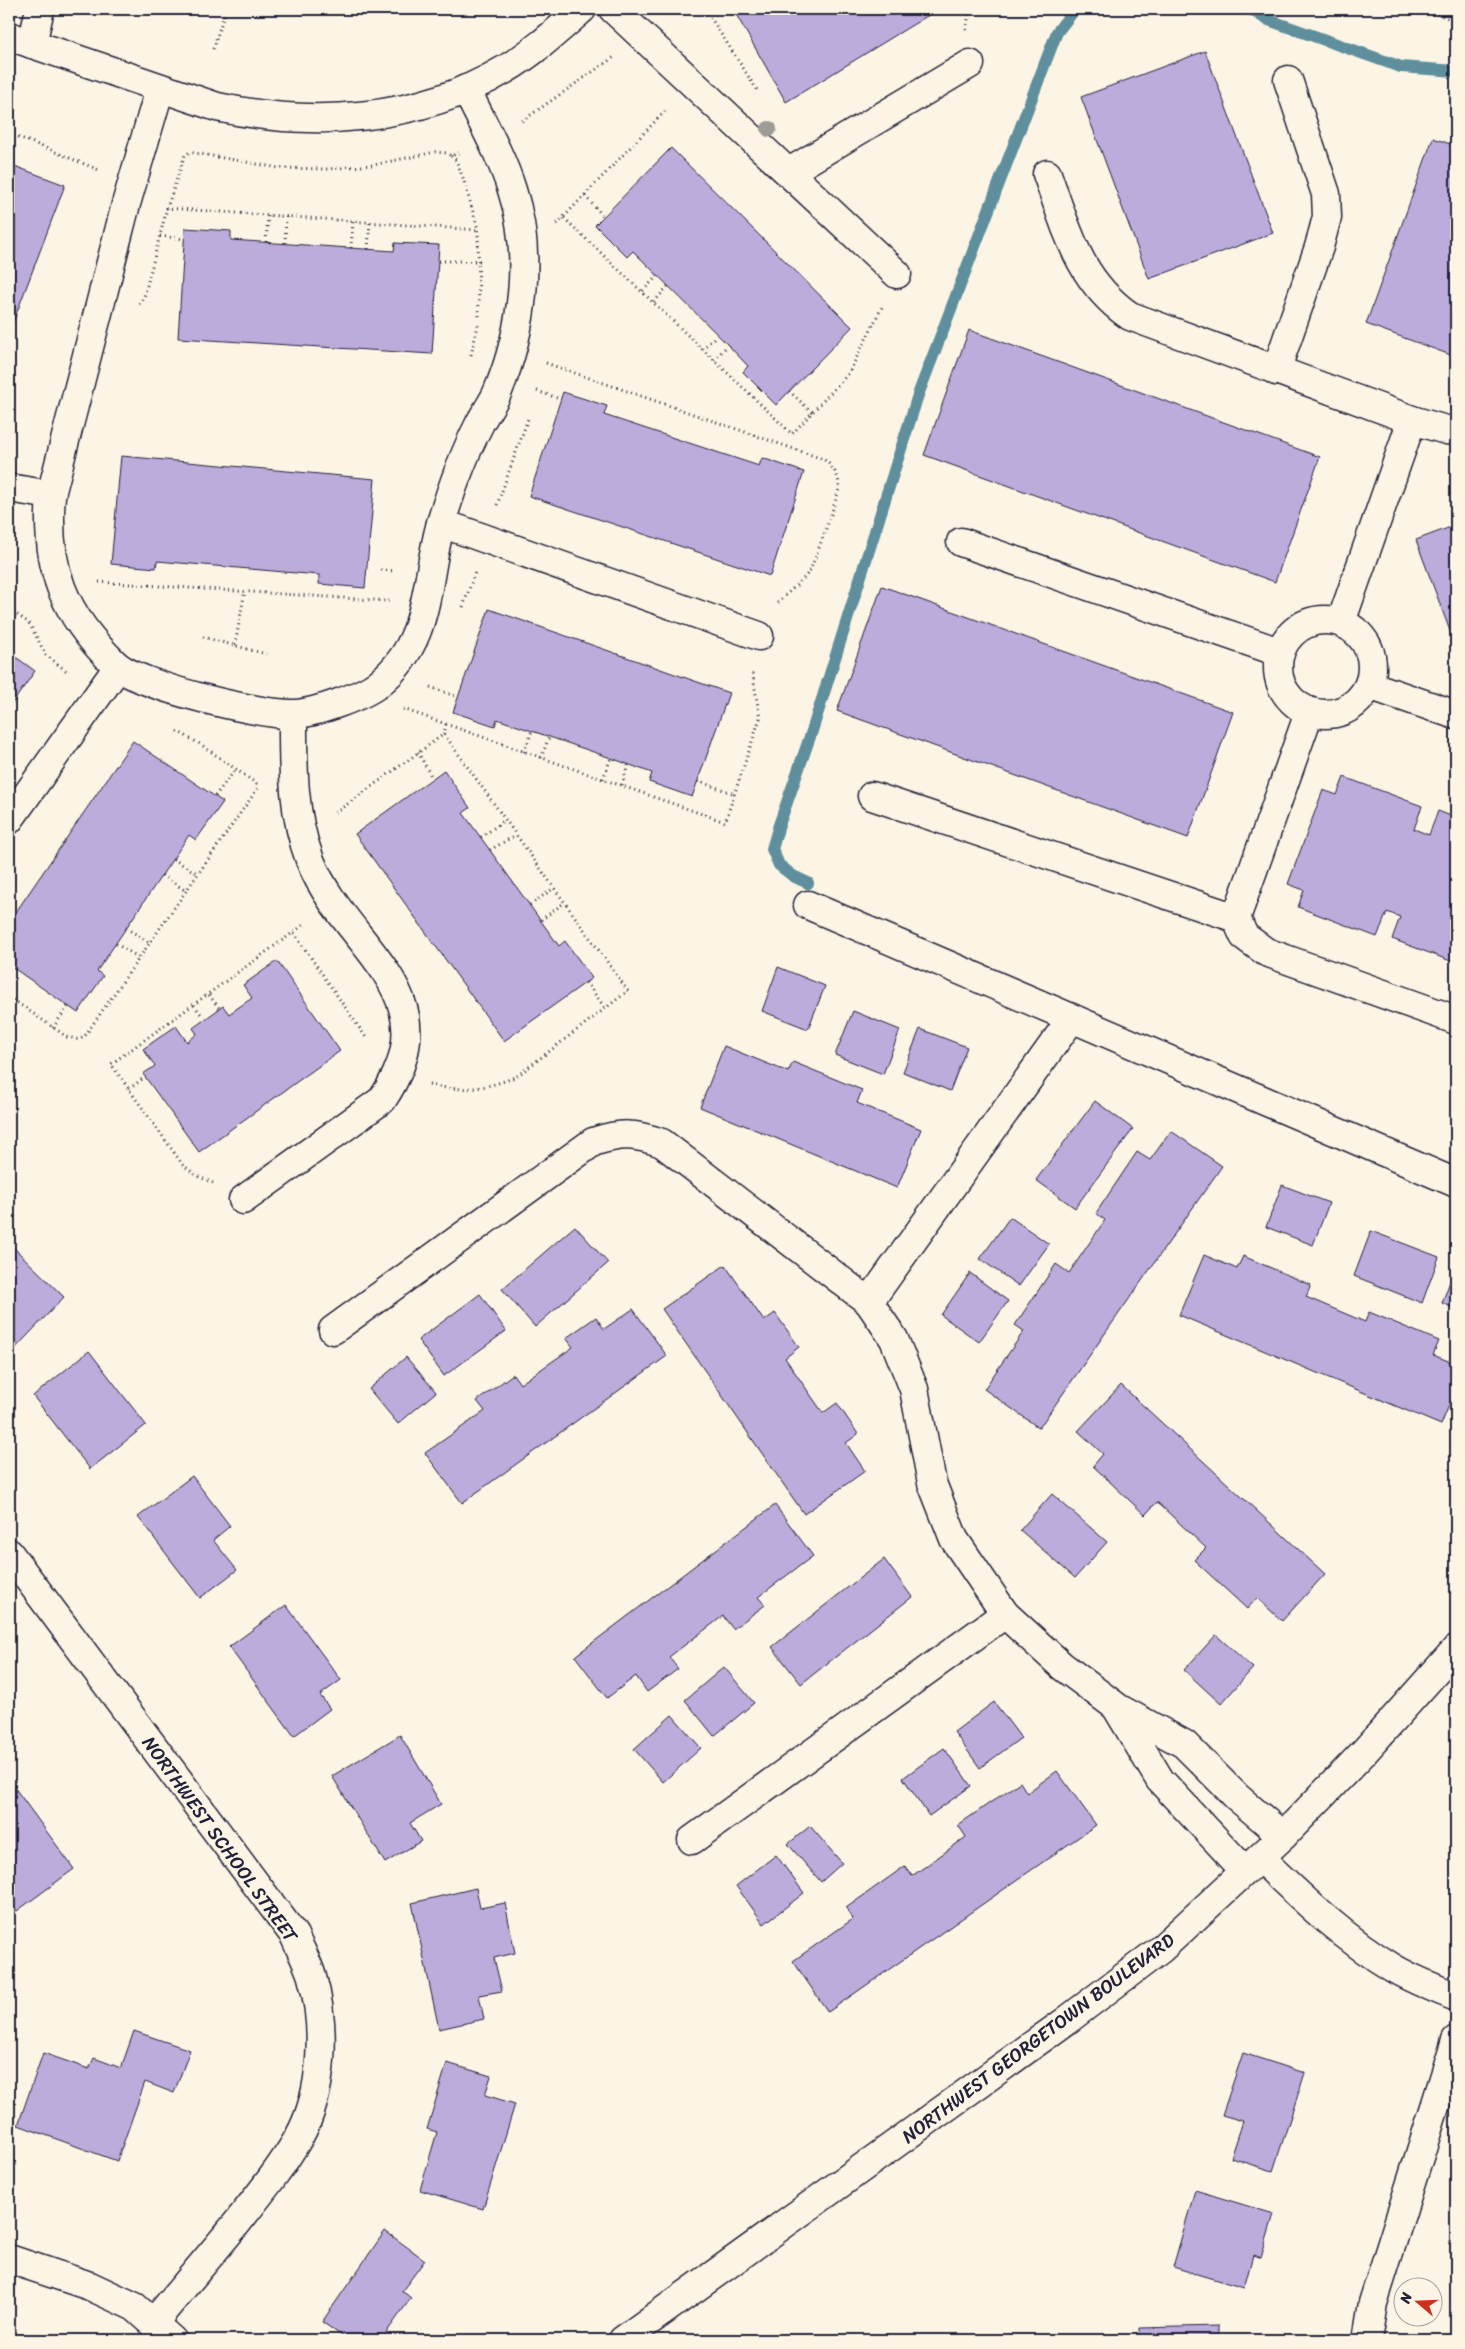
<svg xmlns="http://www.w3.org/2000/svg" width="1465" height="2349" font-family="Sriracha,sans-serif">
	<style>
		.lines { fill: none; stroke-linecap: round; stroke-linejoin: round }
		.stream { stroke: #5f8f9d; stroke-width: 12 }
		.building { fill: #bbacdc; stroke: #22223b }
		.minor-casing { stroke: #22223b; stroke-width: 31 }
		.path { stroke: #22223b; stroke-width: 3; stroke-dasharray: 1 4; stroke-linecap: butt }
		.minor { stroke: #fcf5e5; stroke-width: 28 }
		.tree { fill: #9b9c95 }
		.labels { text-anchor: middle; dominant-baseline: central; stroke-width: 5; stroke-linejoin: round; paint-order: stroke }
		.street-label { font-size: 19px; fill: #22223b; stroke: #fcf5e5 }
	</style>
	<rect width="100%" height="100%" fill="#fcf5e5"/>
	<filter id="ink" filterUnits="userSpaceOnUse"><feTurbulence type="fractalNoise" baseFrequency=".02" numOctaves="2"/><feDisplacementMap in="SourceGraphic" scale="10" xChannelSelector="R" yChannelSelector="G"/><feConvolveMatrix kernelMatrix="1 2 1 2 8 2 1 2 1" color-interpolation-filters="sRGB"/></filter>
	<g filter="url(#ink)">
		<g class="lines">
			<g class="stream">
				<path d="M1250 9 1266 19 1401 67 1456 71"/>
				<path d="M808 883 793 876 779 865 772 849 779 825 812 731 918 395 1057 32 1075 9"/>
			</g>
		</g>
		<g class="building">
			<path d="M733 9H936L937 10 786 102Z"/>
			<path d="M1205 51 1273 233 1149 279 1081 97Z"/>
			<path d="M1433 138 1456 146V357L1366 324Z"/>
			<path d="M671 148 852 327 776 405 743 372 748 366 728 345 633 251 627 257 595 225Z"/>
			<path d="M9 164 65 185 9 333Z"/>
			<path d="M185 228 231 231V240L394 251 395 243 439 245 432 354 178 338Z"/>
			<path d="M969 330 1320 457 1275 582 924 455Z"/>
			<path d="M563 392 607 406 604 415 759 466 762 458 804 472 770 576 529 496Z"/>
			<path d="M121 456 375 479 365 588 319 584V575L157 561 156 568 111 564Z"/>
			<path d="M1456 525V647L1416 540Z"/>
			<path d="M882 586 1233 712 1188 838 837 711Z"/>
			<path d="M489 609 729 693 692 797 649 782 652 773 611 758 497 719 495 726 453 712Z"/>
			<path d="M9 652 35 671 9 708Z"/>
			<path d="M133 741 223 802 196 840 189 835 97 971 103 976 78 1013 9 965V922Z"/>
			<path d="M444 770 470 808 463 813 559 946 565 941 592 978 504 1041 355 834Z"/>
			<path d="M1344 777 1422 806 1414 829 1429 835 1438 811 1456 818V963L1392 939 1400 917 1387 912 1377 937 1298 907 1304 890 1288 884 1323 790 1337 795Z"/>
			<path d="M277 961 340 1051 199 1152 143 1074 155 1066 143 1049 176 1026 187 1042 197 1034 193 1028 223 1006 229 1014 252 998 243 985Z"/>
			<path d="M778 967 825 986 808 1029 762 1011Z"/>
			<path d="M853 1011 900 1030 883 1074 835 1055Z"/>
			<path d="M920 1029 967 1047 950 1091 903 1072Z"/>
			<path d="M724 1046 788 1072 793 1062 862 1090 857 1103 921 1129 897 1188 700 1107Z"/>
			<path d="M1095 1101 1133 1129 1075 1208 1036 1180Z"/>
			<path d="M1171 1131 1222 1166 1039 1428 984 1389 1024 1331 1015 1325 1056 1264 1069 1273 1105 1220 1096 1213 1137 1152 1150 1160Z"/>
			<path d="M1282 1185 1329 1203 1313 1245 1266 1227Z"/>
			<path d="M1010 1217 1049 1244 1019 1286 980 1259Z"/>
			<path d="M575 1226 608 1263 535 1327 502 1289Z"/>
			<path d="M1371 1231 1439 1257 1422 1303 1354 1276Z"/>
			<path d="M9 1243 64 1297 9 1355Z"/>
			<path d="M1204 1255 1237 1269 1243 1256 1311 1285 1306 1297 1365 1322 1369 1312 1439 1341 1433 1355 1456 1364V1388L1441 1425 1179 1315Z"/>
			<path d="M725 1265 764 1321 775 1313 799 1347 785 1358 823 1413 837 1403 858 1434 846 1443 865 1471 804 1514 662 1309Z"/>
			<path d="M1456 1265V1309L1442 1303Z"/>
			<path d="M970 1273 1008 1301 979 1342 941 1315Z"/>
			<path d="M480 1294 506 1331 444 1376 418 1340Z"/>
			<path d="M633 1309 667 1356 462 1503 425 1453 485 1411 477 1401 513 1374 520 1384 573 1347 566 1338 596 1317 604 1329Z"/>
			<path d="M89 1351 146 1425 90 1469 33 1396Z"/>
			<path d="M406 1357 436 1392 398 1424 369 1389Z"/>
			<path d="M1121 1385 1325 1574 1282 1621 1257 1598 1247 1609 1194 1560 1206 1548 1157 1502 1145 1515 1093 1466 1103 1454 1078 1431Z"/>
			<path d="M192 1476 230 1526 213 1540 237 1570 200 1598 138 1517Z"/>
			<path d="M1052 1494 1107 1542 1075 1578 1020 1530Z"/>
			<path d="M775 1505 813 1556 758 1597 765 1605 733 1629 723 1616 669 1657 678 1669 647 1692 636 1676 607 1698 575 1656Z"/>
			<path d="M884 1559 912 1597 801 1684 772 1647Z"/>
			<path d="M286 1605 341 1680 320 1695 330 1709 294 1736 229 1647Z"/>
			<path d="M1216 1635 1253 1668 1221 1704 1184 1670Z"/>
			<path d="M724 1667 754 1703 714 1736 685 1700Z"/>
			<path d="M994 1702 1021 1738 980 1768 954 1732Z"/>
			<path d="M672 1715 701 1748 663 1782 634 1749Z"/>
			<path d="M400 1735 441 1804 410 1823 421 1841 385 1863 332 1776Z"/>
			<path d="M944 1748 971 1786 929 1816 903 1778Z"/>
			<path d="M1057 1771 1096 1825 828 2012 793 1961 853 1919 846 1908 905 1866 912 1876 966 1837 958 1825 1020 1782 1027 1793Z"/>
			<path d="M9 1780 74 1869 17 1911 9 1900Z"/>
			<path d="M810 1826 842 1863 821 1882 788 1844Z"/>
			<path d="M776 1855 804 1893 764 1924 736 1886Z"/>
			<path d="M476 1888 480 1908 505 1903 515 1953 494 1958 502 1991 479 1995 484 2019 439 2029 412 1903Z"/>
			<path d="M134 2031 190 2050 174 2093 145 2082 117 2161 18 2125 43 2053 89 2069 94 2058 121 2068Z"/>
			<path d="M1243 2053 1305 2073 1273 2171 1231 2158 1243 2121 1222 2115Z"/>
			<path d="M447 2063 491 2076 485 2095 515 2104 483 2209 420 2190 437 2132 427 2129Z"/>
			<path d="M1195 2190 1274 2214 1261 2258 1253 2255 1244 2288 1173 2267Z"/>
			<path d="M385 2231 425 2260 402 2291 411 2298 381 2340H348L322 2322Z"/>
			<path d="M1218 2326V2340H1140V2328Z"/>
		</g>
		<g class="lines">
			<g class="minor-casing">
				<g id="minor">
					<path d="M613 9 897 274"/>
					<path d="M9 36 217 107C313 128 418 121 504 70 533 53 557 31 582 9"/>
					<path d="M32 44 40 9"/>
					<path d="M160 88 126 204 51 495C45 567 63 614 115 664 138 686 263 716 295 714 315 713 363 696 378 684 432 641 424 583 441 523 451 490 463 456 479 425 485 413 493 403 498 391 523 330 533 254 512 190 501 155 482 122 466 89"/>
					<path d="M789 172 970 64"/>
					<path d="M1047 174C1067 230 1079 281 1130 316L1412 420 1446 430 1456 431"/>
					<path d="M1276 371 1319 247 1327 217 1326 194 1288 80"/>
					<path d="M9 488 51 495"/>
					<path d="M441 523 759 636"/>
					<path d="M961 542 1279 652"/>
					<circle cx="1325" cy="667" r="47"/>
					<path d="M1341 622 1412 420"/>
					<path d="M1369 685 1456 715"/>
					<path d="M872 796 1236 918 1244 936 1266 952 1456 1020"/>
					<path d="M9 820 118 667"/>
					<path d="M808 905 1456 1183"/>
					<path d="M1236 918 1309 713"/>
					<path d="M243 1200 382 1100C455 993 345 949 310 860 292 813 293 765 293 715"/>
					<path d="M869 1302 1072 1018"/>
					<path d="M333 1330 593 1142C621 1133 634 1133 662 1143L869 1302 894 1339 914 1389 932 1483 954 1539 1005 1614 1062 1666 1118 1708 1184 1744 1237 1797 1283 1836"/>
					<path d="M9 1553 294 1935C300 1949 308 1963 312 1977 326 2025 324 2092 299 2137 281 2168 259 2195 237 2223 209 2256 182 2289 154 2322"/>
					<path d="M1118 1710 1160 1780 1245 1871"/>
					<path d="M692 1840 1005 1614"/>
					<path d="M1260 1858C1302 1898 1343 1938 1393 1968 1413 1980 1435 1988 1456 1997"/>
					<path d="M9 2259 90 2286 135 2307 172 2340"/>
					<path d="M623 2340 1066 2021 1161 1949 1283 1836 1364 1752 1456 1649"/>
					<path d="M1367 2340 1373 2303 1456 2040"/>
				</g>
			</g>
			<g class="path">
				<path d="M705 9 759 93"/>
				<path d="M1423 9 1456 21"/>
				<path d="M966 30 970 9"/>
				<path d="M213 49 226 9"/>
				<path d="M522 121 614 57"/>
				<path d="M9 133 99 170"/>
				<path d="M451 156 456 160 463 178 478 229 479 319"/>
				<path d="M585 196 603 216"/>
				<path d="M166 208 479 230"/>
				<path d="M564 218 792 434 849 373 882 307"/>
				<path d="M557 224 667 109"/>
				<path d="M160 236 184 239"/>
				<path d="M266 242 268 214"/>
				<path d="M285 243 286 216"/>
				<path d="M351 248 353 221"/>
				<path d="M368 249 370 221"/>
				<path d="M439 261H480"/>
				<path d="M643 291 657 276"/>
				<path d="M654 302 668 286"/>
				<path d="M139 304 144 297 167 208 185 155 190 152 279 168 327 169 373 165 435 152 447 153 451 156 459 153"/>
				<path d="M702 349 717 335"/>
				<path d="M471 355 478 325"/>
				<path d="M714 360 728 345"/>
				<path d="M546 363 823 459C832 465 840 476 839 488 838 497 813 566 809 572 799 585 786 593 776 605"/>
				<path d="M537 391 560 399"/>
				<path d="M789 391 813 413"/>
				<path d="M497 505 529 416"/>
				<path d="M381 570 395 571"/>
				<path d="M99 582 389 601"/>
				<path d="M463 607 475 572"/>
				<path d="M9 609 29 623 46 655 69 673"/>
				<path d="M203 637 266 654"/>
				<path d="M235 645 245 591"/>
				<path d="M430 687 458 697"/>
				<path d="M403 709 725 822 760 718 752 671"/>
				<path d="M177 731 200 744 257 784"/>
				<path d="M418 752 432 778"/>
				<path d="M524 752 532 731"/>
				<path d="M541 758 549 737"/>
				<path d="M603 779 611 758"/>
				<path d="M698 781 735 794"/>
				<path d="M622 785 628 765"/>
				<path d="M215 796 236 769"/>
				<path d="M335 813 444 734"/>
				<path d="M481 837 505 820"/>
				<path d="M490 850 516 835"/>
				<path d="M173 859 198 874"/>
				<path d="M162 875 186 891"/>
				<path d="M530 905 554 888"/>
				<path d="M541 920 564 903"/>
				<path d="M126 928 150 943"/>
				<path d="M294 933 367 1039"/>
				<path d="M116 944 140 958"/>
				<path d="M586 982 605 1008"/>
				<path d="M209 995 219 1008"/>
				<path d="M9 997 67 1037 77 1039 84 1037 258 788"/>
				<path d="M194 1005 203 1017"/>
				<path d="M53 1028 68 1006"/>
				<path d="M429 1085C460 1092 488 1089 517 1076L628 991 444 734 446 724"/>
				<path d="M129 1089 145 1077"/>
				<path d="M213 1183 197 1176 183 1165 111 1064 305 924"/>
			</g>
			<use href="#minor" class="minor"/>
		</g>
		<circle class="tree" cx="769" cy="129" r="8"/>
	</g>
	<g class="labels">
		<g class="street-label">
			<text transform="translate(220 1839) rotate(54)">NORTHWEST SCHOOL STREET</text>
			<text transform="translate(1038 2038) rotate(-37)">NORTHWEST GEORGETOWN BOULEVARD</text>
		</g>
	</g>
	<rect width="1465" height="2349" fill="none" stroke="#fcf5e5" stroke-width="30"/>
	<rect x="15" y="15" width="1435" height="2319" fill="none" stroke="#22223b" stroke-width="2" filter="url(#ink)"/>
	<g transform="translate(1418 2302) rotate(289)"><circle r="24" fill="#fcf5e5" stroke="#a5a1a1"/>
	<path d="M0-4L9 19L0 12L-9 19Z" fill="#c8321e"/>
	<text y="-8" font-size="14" font-weight="bold" text-anchor="middle" fill="#22223b">N</text>
	</g>
</svg>
